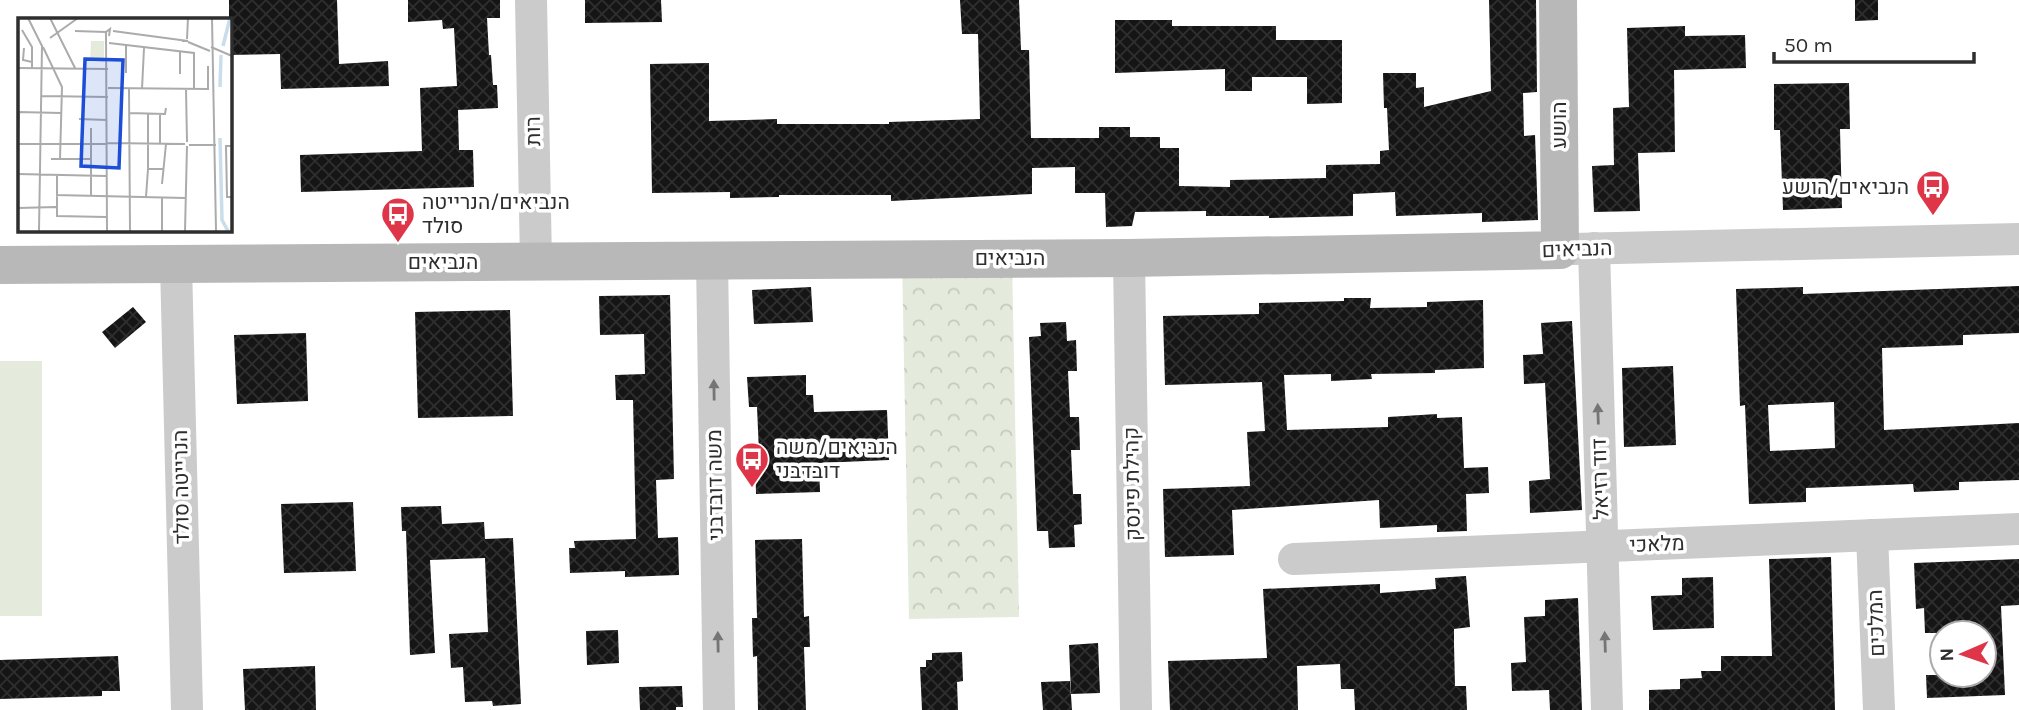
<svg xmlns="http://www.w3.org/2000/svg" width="2019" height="710" font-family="Karla,Heebo,sans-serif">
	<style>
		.park { fill: url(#park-crowns) }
		.pitch { fill: #e4ebdc }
		.building { fill: url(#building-cross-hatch); fill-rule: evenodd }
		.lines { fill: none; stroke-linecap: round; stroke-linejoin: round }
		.street { stroke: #cbcbcb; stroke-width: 32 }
		.secondary { stroke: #b8b8b8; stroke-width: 38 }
		.oneway { fill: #757575 }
		.labels { text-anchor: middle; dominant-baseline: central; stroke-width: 7; stroke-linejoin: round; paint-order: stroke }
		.street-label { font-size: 21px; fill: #2e2e2e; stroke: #fff }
		.poi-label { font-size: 21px; fill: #2e2e2e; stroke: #fff; text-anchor: start }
		.inset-river { fill: none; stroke: #c9deea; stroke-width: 3.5 }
		.inset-road { fill: none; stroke: #ababab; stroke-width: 2 }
		.view { fill: #1d4ed8; fill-opacity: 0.15; stroke: #1d4ed8; stroke-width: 3.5 }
		.inset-edge { fill: none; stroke: #2e2e2e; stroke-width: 3.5 }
	</style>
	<defs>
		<pattern id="park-crowns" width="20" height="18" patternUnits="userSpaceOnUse" patternTransform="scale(1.75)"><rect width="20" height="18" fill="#e4ebdc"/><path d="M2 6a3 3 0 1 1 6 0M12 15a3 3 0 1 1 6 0" fill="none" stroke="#c4cabd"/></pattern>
		<pattern id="building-cross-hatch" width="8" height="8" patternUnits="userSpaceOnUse" patternTransform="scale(1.75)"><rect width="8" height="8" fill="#151515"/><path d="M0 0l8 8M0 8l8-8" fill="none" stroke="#2f2f2f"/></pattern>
	</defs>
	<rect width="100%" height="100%" fill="#fff"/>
	<path class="park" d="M1012 258 1019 617 909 619 902 259Z"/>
	<rect class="pitch" x="0" y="361" width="42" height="255"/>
	<g class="building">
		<path d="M229 0H337L339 64 388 61 389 86 281 89 280 54 229 55Z"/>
		<path d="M408 0H500V18H487L489 55H491L493 85H497L498 108 458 110 459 150H473L474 187 301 192 300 155 422 151 420 88 457 86 454 28 443 29 442 20 408 22Z"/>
		<path d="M585 0H661L662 22 585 23Z"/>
		<path d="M960 0H1019L1021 50H1029L1031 138H1099V127H1130V137H1160V148H1179V186L1230 187V180L1326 178V165L1380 164V151L1389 150 1387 108H1384L1383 73H1416V88L1424 87V107L1491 91 1489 0H1536L1537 92 1523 93 1524 136 1535 135 1538 220 1482 222V213L1396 216 1395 192 1353 194V216L1269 218V216H1206V211L1135 212 1132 226 1106 227 1105 193H1075V167L1032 168V194L891 201V195H779V197L730 198V192L652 193 650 64 709 63V121L777 119V124H889V122L980 119 978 34H962Z"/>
		<path d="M1855 0H1878V20L1855 21Z"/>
		<path d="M1115 20H1172V26H1276V40H1342V103L1307 104V77H1252V91H1225V69L1115 73Z"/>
		<path d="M1685 26V36L1745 35 1746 68 1674 70 1675 152 1638 153 1640 211 1594 212 1592 166 1614 165 1613 108 1629 107 1627 28Z"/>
		<path d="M1849 83 1850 129H1840L1842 208 1783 210 1780 130H1774V84Z"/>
		<path d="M2019 286V333L1963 335V345L1882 348 1884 430 2019 423V480L1959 482V490L1914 492 1913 484 1806 488V502L1749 504 1745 405 1740 406 1736 289 1803 287V294ZM1834 402 1835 448 1770 451 1768 405Z"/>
		<path d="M811 287 813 322 754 324 752 290Z"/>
		<path d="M670 295 674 479 656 480 658 538 678 537 679 575 625 577V571L570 573 569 548H575L574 541 636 539 633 400H616L615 375 645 374 644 334 600 335 599 296Z"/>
		<path d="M1344 298H1371L1370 308 1427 307V302L1483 300 1484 368 1435 370V373L1371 374 1372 379 1331 381V374L1284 375 1287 430 1388 427V417L1437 414V418L1462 417 1464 468 1488 467 1489 493 1466 494 1467 531 1437 532V525L1380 528 1379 500 1232 510 1234 555 1165 557 1163 489 1250 486 1247 432 1265 431 1262 382 1165 385 1163 316 1259 314V303L1344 301Z"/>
		<path d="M133 307 146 322 115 348 102 332Z"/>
		<path d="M510 310 513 416 418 418 415 312Z"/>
		<path d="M1572 321 1582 510 1530 513 1529 481 1550 479 1545 383 1524 384 1523 355 1543 354 1541 323Z"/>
		<path d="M1066 322 1067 341 1076 340 1077 371H1068L1070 417H1079L1080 450H1071L1073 494H1081L1082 524 1074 525 1075 547 1049 548 1048 531H1037L1029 337 1041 336 1040 323Z"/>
		<path d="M306 333 308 401 237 404 234 335Z"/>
		<path d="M1673 366 1676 445 1624 447 1622 368Z"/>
		<path d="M806 375V395H813L814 412 887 410 889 460 819 463 820 492 756 494 755 454 759 453 757 407H749L747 377Z"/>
		<path d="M353 502 356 571 284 573 281 504Z"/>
		<path d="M441 506 442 524 484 522 485 539 513 538 521 704 493 706 492 701 465 702 463 667 451 668 449 634 488 632 485 558 430 560 435 653 410 655 406 531H402L401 507Z"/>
		<path d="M802 539 804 617 809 616 810 647H804L806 710H758L757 656 753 657 752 618H757L755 540Z"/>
		<path d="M1831 557 1835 710H1649V690L1680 689V679L1702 678 1701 671H1721V656H1772L1769 559Z"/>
		<path d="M2019 559V605L2001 606 2005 695 1927 698 1926 675H1984V633H1925L1924 608 1916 609 1914 563Z"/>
		<path d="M1466 576 1470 627 1454 629V644L1455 686H1466L1467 710H1355L1354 689H1341L1340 664 1297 666 1298 710H1170L1168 661 1267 658 1263 589 1380 584V593L1436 589 1435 578Z"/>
		<path d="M1713 577 1714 628 1653 630 1651 596 1682 595V578Z"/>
		<path d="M1578 598 1582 710H1550L1549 690 1512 691 1511 663 1526 662 1524 617 1545 616V600Z"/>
		<path d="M618 630 619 663 587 665 586 631Z"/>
		<path d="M1098 643 1100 693 1071 694 1069 645Z"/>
		<path d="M962 652 963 681 957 682 958 710H922L920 667H926V660H932V653Z"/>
		<path d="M118 656 120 691H102V696L0 699V660Z"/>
		<path d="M315 666 316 710H245L243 669Z"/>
		<path d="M1070 681 1072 710H1043L1041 682Z"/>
		<path d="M682 686 683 707H676V710H640L639 687Z"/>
	</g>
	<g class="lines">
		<g class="street">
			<path d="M531 0 536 262"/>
			<path d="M1594 248 1607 710"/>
			<path d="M1573 249 2019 239"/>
			<path d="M1129 258 1136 710"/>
			<path d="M712 260 719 710"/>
			<path d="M176 264 187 710"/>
			<path d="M1872 535 1879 710"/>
			<path d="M1294 559 2019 529"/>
		</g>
		<path class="secondary" d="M0 265 1129 258 1560 250 1558 0"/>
	</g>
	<defs><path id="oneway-solid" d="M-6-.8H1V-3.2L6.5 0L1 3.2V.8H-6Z" transform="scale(1.75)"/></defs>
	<g class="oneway">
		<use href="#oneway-solid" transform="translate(714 390) rotate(-91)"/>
		<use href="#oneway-solid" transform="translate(1598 414) rotate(-92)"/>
		<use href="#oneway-solid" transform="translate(718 642) rotate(-91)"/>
		<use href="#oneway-solid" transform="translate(1605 642) rotate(-92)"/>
	</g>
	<defs>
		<g id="bus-pin" transform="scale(1.75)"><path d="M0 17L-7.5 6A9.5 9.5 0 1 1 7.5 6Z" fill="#de3648" stroke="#fff"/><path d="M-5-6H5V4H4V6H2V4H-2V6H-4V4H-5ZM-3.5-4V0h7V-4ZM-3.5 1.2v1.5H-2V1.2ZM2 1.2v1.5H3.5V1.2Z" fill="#fff"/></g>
	</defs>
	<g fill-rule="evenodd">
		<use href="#bus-pin" x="1933" y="187"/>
		<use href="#bus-pin" x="398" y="214"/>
		<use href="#bus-pin" x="752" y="459"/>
	</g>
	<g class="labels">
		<g class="street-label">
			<text transform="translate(1559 125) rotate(-90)">הושע</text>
			<text transform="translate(533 131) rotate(-91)">רות</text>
			<text transform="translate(1577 249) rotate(-2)">הנביאים</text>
			<text x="1010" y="258">הנביאים</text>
			<text x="443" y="262">הנביאים</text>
			<text transform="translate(1600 479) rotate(-92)">דוד רזיאל</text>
			<text transform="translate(1132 484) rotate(-91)">קהילת פינסק</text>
			<text transform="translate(715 485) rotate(-91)">משה דובדבני</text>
			<text transform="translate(181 487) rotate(-91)">הנרייטה סולד</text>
			<text transform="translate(1657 544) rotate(-2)">מלאכי</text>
			<text transform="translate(1876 623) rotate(-92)">המלכים</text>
		</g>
		<g class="poi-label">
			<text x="1909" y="187" text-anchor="end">הנביאים/הושע</text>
			<text x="422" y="202">הנביאים/הנרייטה<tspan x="422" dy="24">סולד</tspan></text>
			<text x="776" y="447">הנביאים/משה<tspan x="776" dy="24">דובדבני</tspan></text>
		</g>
	</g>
	<g transform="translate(18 18)">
		<rect width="214" height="214" fill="#fff"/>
		<path d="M73 23H86V44L72 43Z" fill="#e4ebdc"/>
		<path class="inset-river" d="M205 28 212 0M202 69 203 37M202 120 204 202 210 213"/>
		<path class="inset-road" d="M10 0 24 28 21 213M32 0 57 50M194 0 198 213M4 12 14 29V50M57 13 88 14M95 13 170 23H164M32 20 60 0M169 21 170 0M170 24 192 33M91 25 176 35V71M25 29 44 69 42 141M193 29 214 38M6 30 5 42 14 44M0 50 90 51M108 55V28M162 56V34M90 70 190 71V48M111 70 112 213M124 71 126 30M168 71 169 124M23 78 90 79M0 94 43 95M111 95 147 96 148 90M130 95V151H145M61 101 89 102M73 110V178M89 125 167 126M0 126H89M142 126V96M0 127 1 94M171 127H198M214 128H208L209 179H214M33 141H73M0 156 88 158M39 157V198L88 199M144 166 148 126M38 177 167 180M128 179 130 151M0 190 38 189M89 213 88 14 92 11 91 18M144 213V179M167 213 169 128"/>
		<path class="view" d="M67 41 105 42 101 150 63 148Z"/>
		<rect width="214" height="214" class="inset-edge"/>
	</g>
	<g transform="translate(1963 654) rotate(268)"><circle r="33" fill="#ffffff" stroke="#ababab" stroke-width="2"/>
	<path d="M0-5L12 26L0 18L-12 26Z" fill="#de3648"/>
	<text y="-10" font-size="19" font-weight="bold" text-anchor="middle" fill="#2e2e2e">N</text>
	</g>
	<path d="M1774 52v10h200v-10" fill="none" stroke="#2e2e2e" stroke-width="3.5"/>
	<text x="1784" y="52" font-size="21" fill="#2e2e2e" stroke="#ffffff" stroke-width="5" paint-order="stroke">50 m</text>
</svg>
